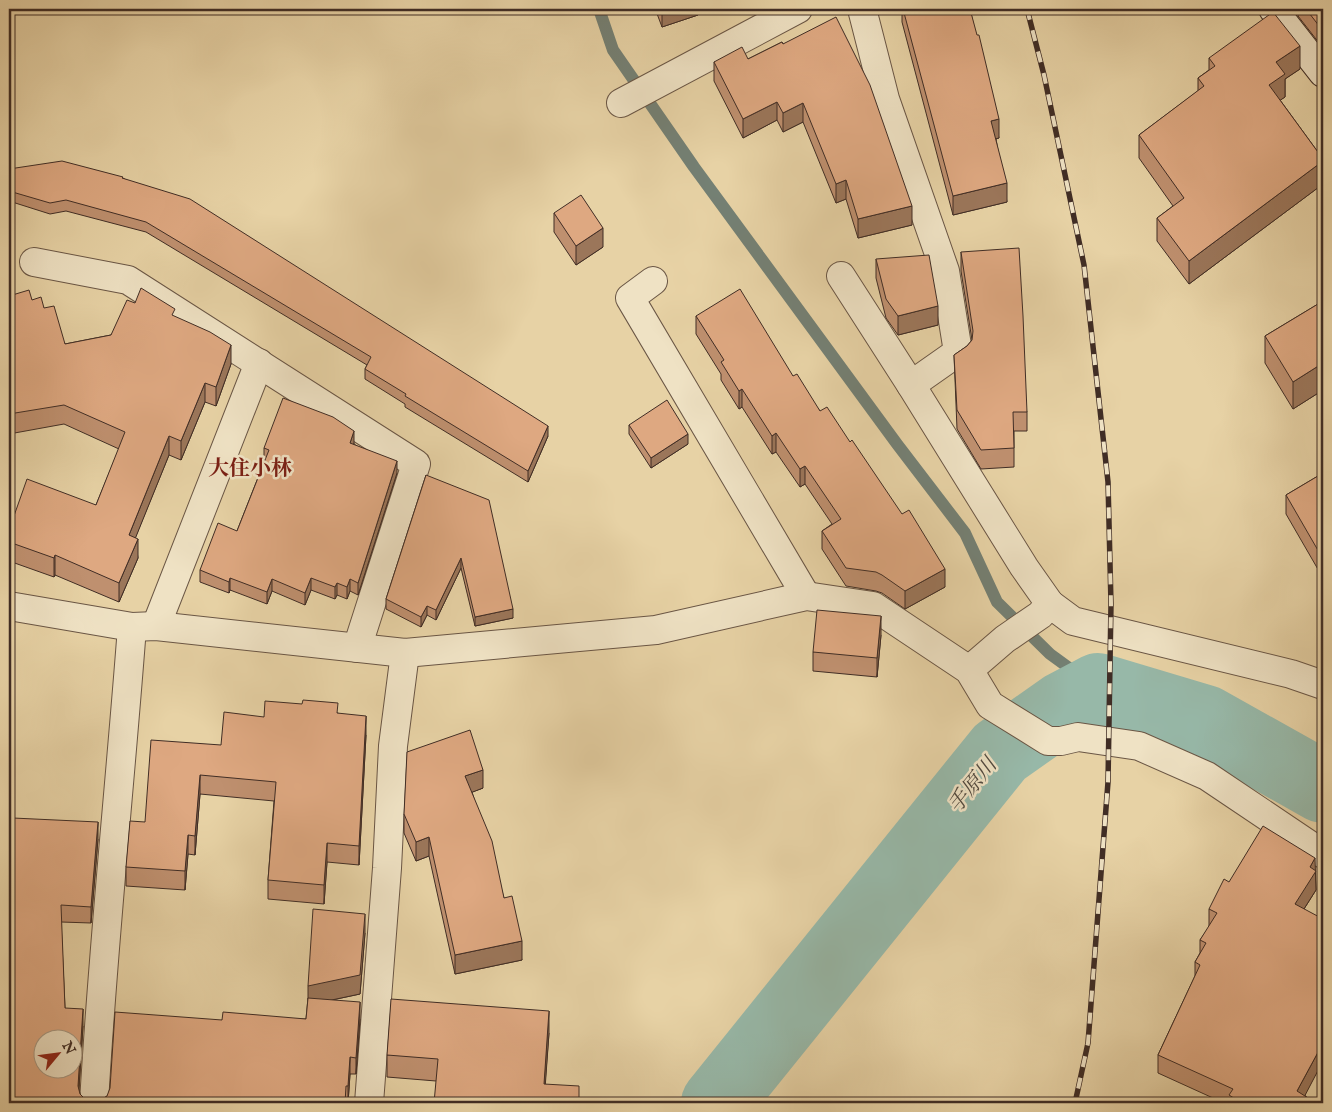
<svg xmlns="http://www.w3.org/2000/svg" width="1332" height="1112" font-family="'IM FELL English','Noto Serif JP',serif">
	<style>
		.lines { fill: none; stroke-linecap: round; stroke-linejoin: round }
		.stream { stroke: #748074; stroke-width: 12 }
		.river { stroke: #97b8a8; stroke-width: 72 }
		.street-casing { stroke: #6a5645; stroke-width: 30 }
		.secondary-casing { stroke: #402d25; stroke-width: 30 }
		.street { stroke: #efe2c4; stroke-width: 28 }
		.secondary { stroke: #efe2c4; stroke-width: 28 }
		.rail-casing { stroke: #402d25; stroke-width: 5.5 }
		.rail { stroke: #efe2c4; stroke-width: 4; stroke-dasharray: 11; stroke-linecap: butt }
		.wall { fill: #bf906f; stroke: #402d25 }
		.shaded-wall { fill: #9b765a; stroke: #402d25 }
		.building { fill: #dea881; stroke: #402d25; fill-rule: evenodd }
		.labels { text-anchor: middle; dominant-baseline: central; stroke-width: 5; stroke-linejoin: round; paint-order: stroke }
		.neighbourhood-label { font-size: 21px; font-weight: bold; fill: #7a1f14; stroke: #efe2c4 }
		.water-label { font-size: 21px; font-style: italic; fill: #51493f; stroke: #efe2c4 }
	</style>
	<rect width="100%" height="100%" fill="#e7d2a5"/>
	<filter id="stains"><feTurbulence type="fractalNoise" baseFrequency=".004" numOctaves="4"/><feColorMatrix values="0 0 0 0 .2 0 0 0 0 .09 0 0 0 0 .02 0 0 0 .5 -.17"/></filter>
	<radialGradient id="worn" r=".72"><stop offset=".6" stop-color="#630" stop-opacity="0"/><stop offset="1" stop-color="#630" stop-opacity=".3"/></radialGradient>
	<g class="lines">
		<path class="stream" d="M599 9 613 50 694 167 897 444 965 533 997 602 1050 654 1098 689"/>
		<path class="river" d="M717 1103 1000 752 1064 707 1098 689 1205 721 1323 787"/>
		<g class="street-casing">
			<g id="street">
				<path d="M862 9 885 99 945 271 958 352 911 385"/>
				<path d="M621 103 798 9"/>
				<path d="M34 262 128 280 416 464 357 648"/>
				<path d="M841 276 911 385 1024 567 1050 604"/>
				<path d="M653 281 630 298 806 596"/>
				<path d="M9 606 132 627 156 626 405 653 656 630 806 596 873 606 969 670 990 705 1048 741H1061L1078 737 1139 746 1207 776 1323 854"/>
				<path d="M156 626 259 363"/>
				<path d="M969 670 1005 639 1040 615 1050 604 1073 621 1291 674 1323 685"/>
				<path d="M94 1103C103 944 120 786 132 627"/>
				<path d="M369 1103 387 868 393 746 405 653"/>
			</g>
		</g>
		<g class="secondary-casing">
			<path id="secondary" d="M1273 9 1323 73"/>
		</g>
		<use href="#street" class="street"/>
		<use href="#secondary" class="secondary"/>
		<g class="rail-casing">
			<path id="rail" d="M1027 9 1044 75 1084 265 1108 482 1111 604 1108 782 1088 1043 1075 1103"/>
		</g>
		<use href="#rail" class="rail"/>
	</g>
	<g class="wall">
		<path d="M650 9H698V15L662 27 656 11 652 12Z"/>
		<path d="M902 9H970L999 138 996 139 1007 202 953 215 902 22Z"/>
		<path d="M1298 9H1323V48L1298 16Z"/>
		<path d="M782 42 912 225 858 238 846 199 836 203 803 122 783 132 777 120 743 138 714 81V62L748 59Z"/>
		<path d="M1209 58 1300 69 1285 79V97L1280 100 1323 159V184L1189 284 1157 241V218L1173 206 1139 158V135L1198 91V78L1209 70Z"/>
		<path d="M9 169 123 178 548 436 528 482 405 407V404L365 379V369L367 365 146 232 66 211 50 214 9 201Z"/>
		<path d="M554 213 603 247 576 265 554 232Z"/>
		<path d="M961 252 1027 412V431H1014V467L981 469 957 429 954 355 967 346 972 340 961 271Z"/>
		<path d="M876 259 938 325 898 335 886 318 876 278Z"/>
		<path d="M9 296 32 300 44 308 65 344 111 335 135 303 175 317 231 364 216 406 205 402 181 460 169 455 135 538 138 558 119 602 55 575 54 577 9 561V530L96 505 119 449 64 424 9 434 14 471 9 473Z"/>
		<path d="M1323 301V390L1293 409 1265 363V336Z"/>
		<path d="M696 316 793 376 820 411 945 587 905 609 882 593 876 591 846 586 822 549V531L832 524 805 484 800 487 776 452 772 454 742 407 739 409 721 380V374L696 334Z"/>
		<path d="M629 425 688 444 651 468 629 434Z"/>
		<path d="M354 443V444L397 473 358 595 350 591 347 599 337 595 335 599 311 590 305 605 272 591 267 604 230 590 229 593 200 582V570L237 531 265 460 264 459V448Z"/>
		<path d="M1323 473V578L1286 514V495Z"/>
		<path d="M426 475 513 618 475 626 461 568 436 620 427 615 421 627 386 609V599Z"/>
		<path d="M881 635 877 677 813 671V652Z"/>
		<path d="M338 713 366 735 359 865 327 862 324 904 268 899V880L274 801 200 794 195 855 188 854 185 890 126 886V867L145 822 221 745 264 717Z"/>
		<path d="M483 788 472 792 504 898 522 960 455 974 429 856 416 861 404 833V814Z"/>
		<path d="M98 839 91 923 61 922 65 1008 83 1026 79 1089 80 1094 86 1100 94 1102 101 1100 222 1020 306 1019 308 998 365 933 360 994 332 1000 360 1019 356 1074H350L348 1103H9L10 857Z"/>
		<path d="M1315 870 1316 890 1304 909 1305 1096 1316 1103H1224L1158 1073V1055L1195 976V962L1200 953V940L1209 927V909Z"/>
		<path d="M549 1033 545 1084 579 1103 436 1081 387 1077V1055Z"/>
	</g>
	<g class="shaded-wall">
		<path d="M652 9H656V11L652 12Z"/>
		<path d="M662 9H698V15L662 27Z"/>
		<path d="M1300 46V69L1285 79V97L1269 108V85L1276 62Z"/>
		<path d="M777 102V120L743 138V119Z"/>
		<path d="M803 103V122L783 132V113Z"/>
		<path d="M999 119V138L991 140V121Z"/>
		<path d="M1323 161V184L1189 284V261Z"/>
		<path d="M846 180V199L836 203V184Z"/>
		<path d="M1007 183V202L953 215V196Z"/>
		<path d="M912 206V225L858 238V219Z"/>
		<path d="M603 228V247L576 265V246Z"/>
		<path d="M938 306V325L898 335V316Z"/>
		<path d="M231 345V364L216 406V387Z"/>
		<path d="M1323 363V390L1293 409V382Z"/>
		<path d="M205 383V402L181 460V441Z"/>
		<path d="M742 389V407L739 409V391Z"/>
		<path d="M548 426V436L528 482V471Z"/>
		<path d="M354 431V443L350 455V443Z"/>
		<path d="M776 433V452L772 454V436Z"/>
		<path d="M688 434V444L651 468V458Z"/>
		<path d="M169 436V455L129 554V535Z"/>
		<path d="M14 452V471L9 473V453Z"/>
		<path d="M397 461V473L358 595V583Z"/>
		<path d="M805 466V484L800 487V469Z"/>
		<path d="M138 539V558L119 602V583Z"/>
		<path d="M55 555V575L54 577V558Z"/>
		<path d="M461 558V568L436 620V610Z"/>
		<path d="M945 569V587L905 609V591Z"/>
		<path d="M230 578V590L229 593V582Z"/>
		<path d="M311 578V590L305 605V593Z"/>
		<path d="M272 579V591L267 604V592Z"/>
		<path d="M350 579V591L347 599V587Z"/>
		<path d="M337 583V595L335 599V587Z"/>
		<path d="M427 606V615L421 627V617Z"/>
		<path d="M513 609V618L475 626V617Z"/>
		<path d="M881 616V635L877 677V658Z"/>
		<path d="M366 716V735L359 865V846Z"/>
		<path d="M483 770V788L465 795V776Z"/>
		<path d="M200 775V794L195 855V836Z"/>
		<path d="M98 822V839L91 923V907Z"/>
		<path d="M188 835V854L185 890V871Z"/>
		<path d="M429 837V856L416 861V842Z"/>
		<path d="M327 843V862L324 904V885Z"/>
		<path d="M1315 858 1316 890 1295 923V904L1310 867Z"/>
		<path d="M365 914V933L360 994 308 1005V986Z"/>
		<path d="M522 941V960L455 974V955Z"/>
		<path d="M360 1002V1019L356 1074V1058Z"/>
		<path d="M83 1009V1026L78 1102V1086Z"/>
		<path d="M549 1011V1033L544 1103V1084Z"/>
		<path d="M1323 1043V1061L1301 1103 1297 1091Z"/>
		<path d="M350 1057V1074L348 1103V1086Z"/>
	</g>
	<g class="building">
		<path d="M903 9H970L977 35H979L999 119 991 121 1007 183 953 196Z"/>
		<path d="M1306 9H1323V31Z"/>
		<path d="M1273 12 1300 46 1276 62 1285 74 1269 85 1323 159V161L1189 261 1157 218 1184 198 1139 135 1204 86 1198 78 1215 66 1209 58Z"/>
		<path d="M836 17 870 85 912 206 858 219 846 180 836 184 803 103 783 113 777 102 743 119 714 62 742 47 748 59 782 42 783 44Z"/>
		<path d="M62 161 123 177 122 178 190 199 548 426 528 471 405 396 406 394 365 369 371 357 146 222 66 200 50 203 9 191V169Z"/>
		<path d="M581 195 603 228 576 246 554 213Z"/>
		<path d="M1019 248 1023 316 1027 412H1013L1014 448 981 450 957 410 954 355 967 346 972 340 973 331 961 252Z"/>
		<path d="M929 255 938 306 898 316 886 299 876 259Z"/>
		<path d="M141 288 175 309 172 315 210 332 231 345 216 387 205 383 181 441 169 436 129 535 138 539 119 583 55 555 54 558 9 542V530L27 479 96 505 125 432 64 405 9 414V296L29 290 32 300 41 297 44 308 54 306 65 344 111 335 127 300 135 303Z"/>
		<path d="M740 289 793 376 797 374 820 411 827 407 850 442 852 440 902 514 909 510 945 569 905 591 882 575 876 572 846 568 822 531 841 519 805 466 800 469 776 433 772 436 742 389 739 391 721 362 724 360 696 316Z"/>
		<path d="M1323 301V363L1293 382 1265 336Z"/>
		<path d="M283 398 333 417 354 431 350 443 397 461 358 583 350 579 347 587 337 583 335 587 311 578 305 593 272 579 267 592 230 578 229 582 200 570 218 523 237 531 269 450 264 448Z"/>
		<path d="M667 400 688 434 651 458 629 425Z"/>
		<path d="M9 432 14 452 9 453Z"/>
		<path d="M1323 473V559L1286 495Z"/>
		<path d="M426 475 489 500 513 609 475 617 461 558 436 610 427 606 421 617 386 599Z"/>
		<path d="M817 610 881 616 877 658 813 652Z"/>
		<path d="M303 700 338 703 337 713 366 716 359 846 327 843 324 885 268 880 276 782 200 775 195 836 188 835 185 871 126 867 130 821 145 822 151 740 221 745 224 712 264 717 265 701 302 704Z"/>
		<path d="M470 730 483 770 465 776 492 841 504 898 512 896 522 941 455 955 429 837 416 842 404 814 407 752Z"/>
		<path d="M13 818 98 822 91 907 61 905 65 1008 83 1009 78 1086 80 1094 86 1100 94 1102 101 1100 107 1096 110 1088 115 1012 222 1020 223 1012 306 1019 308 998 360 1002 356 1058 350 1057 348 1086H346L345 1103H9V857H10ZM42 1040H72V1070H42Z"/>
		<path d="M1263 826 1315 858 1310 867 1316 871 1295 904 1323 919V1043L1297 1091 1316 1103H1236L1237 1100 1229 1095 1233 1089 1158 1055 1200 965 1195 962 1206 943 1200 940 1217 913 1209 909 1224 879 1229 882Z"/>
		<path d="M313 909 365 914 360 975 308 986Z"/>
		<path d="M391 999 549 1011 544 1084 579 1086V1103H434L438 1059 387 1055Z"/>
	</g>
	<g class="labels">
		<g class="neighbourhood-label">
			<text x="250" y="469">大住小林</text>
		</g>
		<g class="water-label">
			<text transform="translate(973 786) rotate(-51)">手原川</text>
		</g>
	</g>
	<rect width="1332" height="1112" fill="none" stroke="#e7d2a5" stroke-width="30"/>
	<rect x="10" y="10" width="1312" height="1092" fill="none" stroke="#402d25" stroke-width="2.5"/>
	<rect x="15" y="15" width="1302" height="1082" fill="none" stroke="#402d25"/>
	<g transform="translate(58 1054) rotate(61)"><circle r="24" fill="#efe2c4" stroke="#a99a84"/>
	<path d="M0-4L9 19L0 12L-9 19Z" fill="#8f2418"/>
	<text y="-8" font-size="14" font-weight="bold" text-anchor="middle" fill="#402d25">N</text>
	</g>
	<rect width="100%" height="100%" filter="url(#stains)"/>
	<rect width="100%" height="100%" fill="url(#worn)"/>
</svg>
